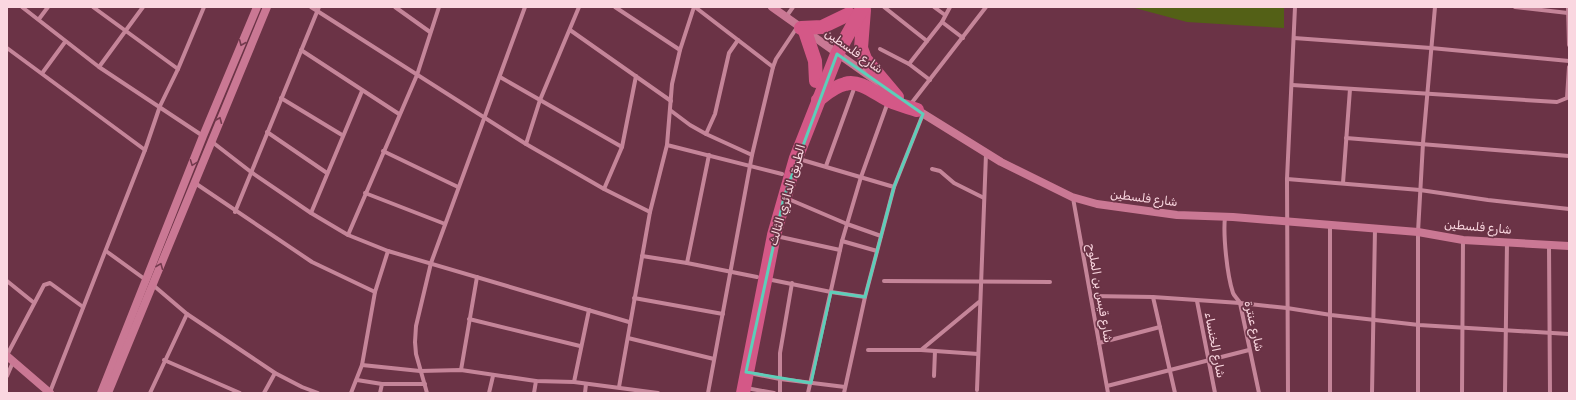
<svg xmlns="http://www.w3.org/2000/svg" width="1576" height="400" font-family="Rubik,'Noto Naskh Arabic',sans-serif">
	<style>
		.green { fill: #536016 }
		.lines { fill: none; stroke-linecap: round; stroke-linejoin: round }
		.street { stroke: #c58599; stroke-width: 4 }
		.secondary { stroke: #ca7894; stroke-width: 8 }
		.highway { stroke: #d45887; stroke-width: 14 }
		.oneway { stroke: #743a4e }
		.marked { fill: none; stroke: #5dceb9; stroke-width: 3; stroke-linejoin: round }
		.labels { text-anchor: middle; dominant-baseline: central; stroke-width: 3.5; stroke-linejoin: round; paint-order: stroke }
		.street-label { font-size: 12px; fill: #fad7e0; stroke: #6b3346 }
	</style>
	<rect width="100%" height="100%" fill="#6b3346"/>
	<path class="green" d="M1131 7H1284V28L1187 22Z"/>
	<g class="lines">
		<g class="street">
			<path d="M22 7 99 67 203 136"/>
			<path d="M93 7 178 69"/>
			<path d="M311 7 526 144 604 189 650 212"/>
			<path d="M395 7 430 32"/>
			<path d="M615 7 680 50"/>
			<path d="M695 7 773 67"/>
			<path d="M884 7 927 41"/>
			<path d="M934 7 945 15"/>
			<path d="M1515 7 1568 13"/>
			<path d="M1568 7 1569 45"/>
			<path d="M786 17 793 7"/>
			<path d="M39 19 48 7"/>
			<path d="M942 22 963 38"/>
			<path d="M570 30 671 101"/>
			<path d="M1294 38 1431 48 1569 61"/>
			<path d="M738 40 729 53 715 114 706 134 752 155"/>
			<path d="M7 48 145 150"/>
			<path d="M880 49 909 64"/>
			<path d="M301 50 399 114"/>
			<path d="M99 67 143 7"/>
			<path d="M43 72 65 42"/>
			<path d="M500 77 622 147"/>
			<path d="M930 80 909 64 942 22 950 7"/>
			<path d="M1292 85 1557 102 1567 98 1569 67"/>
			<path d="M281 98 342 135"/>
			<path d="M910 105 986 7"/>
			<path d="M670 110 690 125 706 134"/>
			<path d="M267 132 327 173"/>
			<path d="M1346 138 1569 156"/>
			<path d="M211 141 251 172 311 213 348 235 388 251 629 322"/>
			<path d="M526 144 540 100 579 7"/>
			<path d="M667 145 782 174"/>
			<path d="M383 151 458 187"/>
			<path d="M709 155 687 263 757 277"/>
			<path d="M799 159 894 187"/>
			<path d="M826 166 855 86"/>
			<path d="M932 169 940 171 954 183 984 198"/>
			<path d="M1287 179 1420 190 1488 200 1569 209"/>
			<path d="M195 183 312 262 375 292"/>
			<path d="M1343 183 1350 89"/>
			<path d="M604 189 622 147 636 76"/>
			<path d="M365 193 445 224"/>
			<path d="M786 198 847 224 881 236"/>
			<path d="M1073 198 1108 393"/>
			<path d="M235 212 319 7"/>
			<path d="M311 213 362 91"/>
			<path d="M1225 217C1223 235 1227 275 1233 293 1234 296 1238 299 1240 303L1259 393"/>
			<path d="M1330 225V393"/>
			<path d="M348 235 417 75 439 7"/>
			<path d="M776 236 840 250"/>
			<path d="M842 241 877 251"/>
			<path d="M1549 246 1550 393"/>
			<path d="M106 251 146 280"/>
			<path d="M388 251 375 292 362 365 420 371 461 370 536 381 574 382 658 393"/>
			<path d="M642 256 687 263"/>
			<path d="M767 279 831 292 865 297"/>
			<path d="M7 281 33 302"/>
			<path d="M884 281 1050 282"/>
			<path d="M153 285 187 314 275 373 302 387 318 393"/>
			<path d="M1091 296 1153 297 1240 303 1287 308 1331 315 1419 325 1569 334"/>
			<path d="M1153 297 1175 393"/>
			<path d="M634 298 723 314"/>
			<path d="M1197 301 1215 393"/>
			<path d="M469 319 580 346"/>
			<path d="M628 338 714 359"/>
			<path d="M1099 343 1160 327"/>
			<path d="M868 350H921L978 354"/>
			<path d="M921 350 979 302"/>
			<path d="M7 355 44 285 50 283 83 307"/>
			<path d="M164 360 240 393"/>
			<path d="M461 370 477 277"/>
			<path d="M749 373 780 379 845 387"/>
			<path d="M7 376 13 362"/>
			<path d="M934 376 935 351"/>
			<path d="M357 380 382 384"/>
			<path d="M574 382 589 310"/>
			<path d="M1107 386 1249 350"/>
			<path d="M619 387 650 212 667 145 672 84 680 50 694 7"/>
			<path d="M746 388 774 393"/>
			<path d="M977 390 986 154"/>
			<path d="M50 392 145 150 160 106 178 69 204 7"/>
			<path d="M150 393 187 314"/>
			<path d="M264 393 275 373"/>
			<path d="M351 393 362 365"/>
			<path d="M380 393 382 384H425"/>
			<path d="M427 393 416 354 415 342 416 326 431 263 525 7"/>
			<path d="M489 393 493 376"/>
			<path d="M534 393 536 381"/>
			<path d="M585 393 586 384"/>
			<path d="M708 393 752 155 773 67 776 59 798 26"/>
			<path d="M780 393V353L792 283"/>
			<path d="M808 393 842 241 861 177 888 102"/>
			<path d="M844 393 865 297 894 187 923 114"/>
			<path d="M1288 393 1287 179 1295 7"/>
			<path d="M1372 393 1375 229"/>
			<path d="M1418 393V232L1423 143 1435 7"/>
			<path d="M1462 393 1463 240"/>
			<path d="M1505 393 1507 242"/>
		</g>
		<g class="secondary">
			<path d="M772 7 882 85"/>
			<path d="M914 108 1001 162 1072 197 1097 204 1177 215 1233 217 1418 232 1463 240 1569 246"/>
			<path d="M7 356 50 393"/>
			<path d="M101 393 203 136 257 7"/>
			<path d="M108 393 267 7"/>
		</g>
		<g class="highway">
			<path d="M864 10 861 48 865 59 897 97"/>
			<path d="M801 28 822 27 849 14"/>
			<path d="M805 31 815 61 816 81"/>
			<path d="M818 100C826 94 835 86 845 84 860 79 877 95 890 101 899 105 908 107 917 110"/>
			<path d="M743 393 774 235 796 158 837 54 863 7"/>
		</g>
	</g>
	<defs><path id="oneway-chevron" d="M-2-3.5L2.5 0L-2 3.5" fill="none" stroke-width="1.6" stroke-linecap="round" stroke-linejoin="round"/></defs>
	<g class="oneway">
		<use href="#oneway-chevron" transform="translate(242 43) rotate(113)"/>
		<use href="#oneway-chevron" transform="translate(219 120) rotate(-67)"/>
		<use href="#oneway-chevron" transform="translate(193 163) rotate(111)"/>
		<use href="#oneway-chevron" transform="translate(160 266) rotate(-68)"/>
	</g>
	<path class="marked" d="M837 54 923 114 894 187 865 297 831 292 811 383 746 372 784 197Z"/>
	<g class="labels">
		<g class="street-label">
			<text transform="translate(854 51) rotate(35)">شارع فلسطين</text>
			<text transform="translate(787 195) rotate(-74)">الطريق الدائري الثالث</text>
			<text transform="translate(1144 198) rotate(7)">شارع فلسطين</text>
			<text transform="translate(1478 227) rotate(5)">شارع فلسطين</text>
			<text transform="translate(1100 293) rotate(80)">شارع قيس بن الملوح</text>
			<text transform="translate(1254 326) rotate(77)">شارع عنترة</text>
			<text transform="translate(1215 345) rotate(79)">شارع الخنساء</text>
		</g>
	</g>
	<rect width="1576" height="400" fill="none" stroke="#fad7e0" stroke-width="16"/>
</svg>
